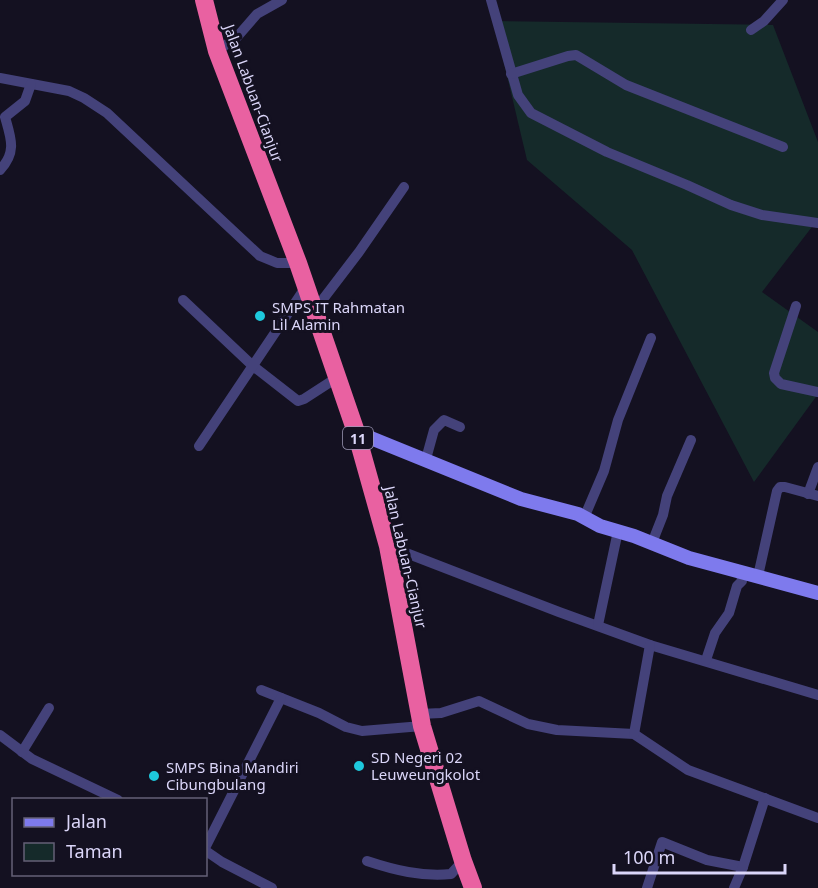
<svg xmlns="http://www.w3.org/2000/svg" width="818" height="888" font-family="'Noto Sans',sans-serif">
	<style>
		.green { fill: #152a2a }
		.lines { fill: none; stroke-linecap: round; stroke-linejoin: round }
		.street { stroke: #44427a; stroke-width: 10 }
		.secondary { stroke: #7e7aed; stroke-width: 14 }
		.highway { stroke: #e961a1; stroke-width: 18 }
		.poi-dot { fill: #1ec9dd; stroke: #141121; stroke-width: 2 }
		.labels { text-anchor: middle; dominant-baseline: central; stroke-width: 6; stroke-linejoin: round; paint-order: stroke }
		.shield { fill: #141121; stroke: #9f9bb8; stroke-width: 1.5 }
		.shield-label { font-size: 14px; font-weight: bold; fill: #dbd6f9 }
		.street-label { font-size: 15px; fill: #dbd6f9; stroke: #141121 }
		.poi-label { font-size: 15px; fill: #dbd6f9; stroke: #141121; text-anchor: start }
	</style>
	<rect width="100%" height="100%" fill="#141121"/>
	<path class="green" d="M494 21 773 25 818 142V219L762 292 818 332V394L754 482 632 250 527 160Z"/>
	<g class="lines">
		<g class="street">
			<path d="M491 0 518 95 531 113 607 152 687 185 731 205 762 215 818 223"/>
			<path d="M751 30 764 21 783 0"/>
			<path d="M217 51 237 37 257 14 282 0"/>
			<path d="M511 74 568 56 576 55 626 85 783 147"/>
			<path d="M0 78 69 91 84 98 107 113 260 256 277 263H298"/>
			<path d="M0 170C17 152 11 138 5 117L25 101 31 84"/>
			<path d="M183 300 253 366 298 401 304 399 338 377"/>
			<path d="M796 306 774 373 775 378 781 384 818 392"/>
			<path d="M314 311 359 252 404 187"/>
			<path d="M199 446 305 288"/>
			<path d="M426 459 434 430 444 420 460 427"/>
			<path d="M808 494 818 467"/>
			<path d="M584 518 604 471 618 420 651 338"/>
			<path d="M652 543 663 515 667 496 691 440"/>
			<path d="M388 546 559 612 650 645 818 695"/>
			<path d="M758 576 777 491 780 487H785L818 496"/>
			<path d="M598 625 618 531"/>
			<path d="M706 660 715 633 729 613 737 586 742 581 741 571"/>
			<path d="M261 690 319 713 346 727 362 731 422 726"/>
			<path d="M420 714 441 713 479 701 528 724 557 730 634 734 688 770 818 818"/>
			<path d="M634 734 650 645"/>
			<path d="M0 735 32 759 118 800"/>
			<path d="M22 752 49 708"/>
			<path d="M206 846 281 698"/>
			<path d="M206 851 222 862 272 888"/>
			<path d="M367 861C394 870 422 877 451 874L463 861"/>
			<path d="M647 888 662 842 707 860 743 867"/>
			<path d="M734 888 743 867 765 798"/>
		</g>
		<path class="secondary" d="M356 432 521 499 578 514 600 526 634 536 689 558 818 593"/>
		<path class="highway" d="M204 0 217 51 298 263 356 432 388 546 422 726 463 861 473 888"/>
	</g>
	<g class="poi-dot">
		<circle cx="260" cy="316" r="6"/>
		<circle cx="359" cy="766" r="6"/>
		<circle cx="154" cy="776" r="6"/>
	</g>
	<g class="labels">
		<rect class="shield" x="343" y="427" width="30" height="22" rx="4.5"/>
		<g class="shield-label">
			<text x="358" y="438">11</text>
		</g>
		<g class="street-label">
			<text transform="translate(254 93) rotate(70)">Jalan Labuan-Cianjur</text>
			<text transform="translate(406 557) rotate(77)">Jalan Labuan-Cianjur</text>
		</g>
		<g class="poi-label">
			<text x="272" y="307">SMPS IT Rahmatan<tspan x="272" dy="17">Lil Alamin</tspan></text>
			<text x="371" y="757">SD Negeri 02<tspan x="371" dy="17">Leuweungkolot</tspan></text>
			<text x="166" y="767">SMPS Bina Mandiri<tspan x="166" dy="17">Cibungbulang</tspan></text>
		</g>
	</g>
	<rect x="12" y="798" width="195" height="78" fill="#141121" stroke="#646077" stroke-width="1.5"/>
	<rect x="24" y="818" width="30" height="9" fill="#7e7aed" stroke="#646077" stroke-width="1.5"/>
	<text x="66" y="828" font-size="18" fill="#dbd6f9">Jalan</text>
	<rect x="24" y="843" width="30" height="18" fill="#152a2a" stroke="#646077" stroke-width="1.5"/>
	<text x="66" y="858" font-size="18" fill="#dbd6f9">Taman</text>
	<path d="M614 864v9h171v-9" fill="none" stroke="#dbd6f9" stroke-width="3"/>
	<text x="623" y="864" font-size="18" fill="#dbd6f9" stroke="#141121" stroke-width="4.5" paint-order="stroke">100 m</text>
</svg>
